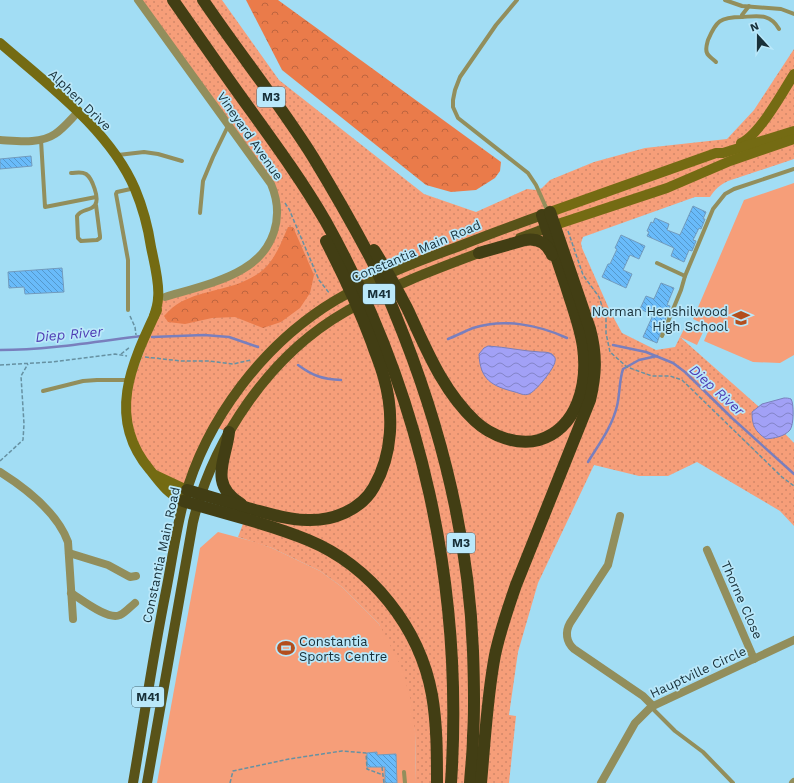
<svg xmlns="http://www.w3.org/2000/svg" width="794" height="783" font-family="'Work Sans',sans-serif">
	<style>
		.grass { fill: url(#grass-dots) }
		.forest { fill: url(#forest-crowns) }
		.pitch { fill: #f69e79 }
		.water { fill: url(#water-waves); stroke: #797fbd }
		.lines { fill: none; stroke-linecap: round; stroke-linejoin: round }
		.stream { stroke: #797fbd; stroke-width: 2.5 }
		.building { fill: url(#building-back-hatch); stroke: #729bbd }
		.path { stroke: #6691a2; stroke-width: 1.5; stroke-dasharray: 4 2; stroke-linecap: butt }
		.lane { stroke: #928e5c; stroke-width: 4 }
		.street { stroke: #928e5c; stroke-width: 8 }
		.secondary { stroke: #746b13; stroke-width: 10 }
		.primary { stroke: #595319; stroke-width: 10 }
		.highway { stroke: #423e14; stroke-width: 12 }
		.labels { text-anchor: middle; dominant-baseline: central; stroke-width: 3.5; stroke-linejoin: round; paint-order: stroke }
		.shield { fill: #bae8fa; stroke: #496773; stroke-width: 1 }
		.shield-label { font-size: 12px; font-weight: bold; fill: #183039 }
		.street-label { font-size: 13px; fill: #183039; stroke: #bae8fa }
		.poi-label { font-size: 13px; fill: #183039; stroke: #bae8fa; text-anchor: end }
		.water-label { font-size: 14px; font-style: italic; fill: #4e3bb3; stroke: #bae8fa }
	</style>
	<defs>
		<pattern id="grass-dots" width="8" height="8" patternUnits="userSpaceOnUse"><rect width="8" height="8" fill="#f69e79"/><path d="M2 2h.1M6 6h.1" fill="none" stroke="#d28869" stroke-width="1.8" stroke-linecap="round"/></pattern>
		<pattern id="forest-crowns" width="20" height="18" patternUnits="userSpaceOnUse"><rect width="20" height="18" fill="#ea7b4a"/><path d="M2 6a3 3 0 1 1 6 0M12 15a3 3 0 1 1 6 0" fill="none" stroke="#bd653f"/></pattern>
		<pattern id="water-waves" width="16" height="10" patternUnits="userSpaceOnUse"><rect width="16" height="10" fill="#a2a1f6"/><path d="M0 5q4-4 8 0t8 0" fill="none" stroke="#8384c8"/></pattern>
		<pattern id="building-back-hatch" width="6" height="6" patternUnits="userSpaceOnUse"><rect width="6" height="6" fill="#69bbfa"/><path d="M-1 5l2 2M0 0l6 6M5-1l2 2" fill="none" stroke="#5598cb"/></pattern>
	</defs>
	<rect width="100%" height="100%" fill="#a2ddf4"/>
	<path class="grass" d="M138 0H222L279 80 424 194 476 212 527 189 536 190 542 188 550 180 594 162 645 148 727 139 754 110 794 49V159L728 181C720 185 715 189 710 197H695L583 237 581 243 582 248 610 311 622 333 656 350 675 347 680 337 758 406 794 443V526L780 511 697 462 668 476H639L594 465 538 583 518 652 509 715 516 716 509 783H416L415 731 379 624 342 587 320 571 272 548 238 537 249 508 225 489 228 432 215 427 187 490 175 485 139 457 127 398 163 298 244 269 273 236 275 193Z"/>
	<g class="forest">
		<path d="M246 0H278L501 162 500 171 495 178 476 190 451 192 426 185 282 70Z"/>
		<path d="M288 227H293L314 275 310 293 300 308 281 322 263 328 235 317 212 318 185 324 168 322 164 316C168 312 171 308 176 305 201 288 238 292 264 269 275 259 282 241 288 227Z"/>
	</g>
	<g class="pitch">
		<path d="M794 183V355L780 363 753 362 704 341 710 327 693 319 744 200Z"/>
		<path d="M687 323 704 330 697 345 680 337Z"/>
		<path d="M218 532 255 542 272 548 320 571 342 587 379 624 401 666 410 697 415 731 416 783H157L200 548Z"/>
	</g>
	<g class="water">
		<path d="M488 346C506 347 522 351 540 352 544 352 548 352 552 354 554 356 556 358 555 361 555 368 535 392 529 394 524 396 519 393 515 392 492 386 480 380 479 354L484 348Z"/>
		<path d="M784 398C786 398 789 398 791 399 794 403 794 425 790 430 784 437 774 438 766 439 755 431 752 426 752 412L762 404Z"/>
	</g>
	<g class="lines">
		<g class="stream">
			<path d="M152 337 204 335 229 337 258 347"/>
			<path d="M448 339C456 336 465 331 473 328 504 318 539 325 567 338"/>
			<path d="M613 345 646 352 673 363 685 372 732 418 794 474"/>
			<path d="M0 350C47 350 94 342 141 336"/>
			<path d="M298 365C313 376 322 379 341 380"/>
			<path d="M588 462C599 444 612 427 617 406 620 394 619 381 623 369L639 360 657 356"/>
		</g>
	</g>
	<g class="building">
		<path d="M31 156 32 166 0 169V159Z"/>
		<path d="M693 206 706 212 703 219H705L701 229 699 228 693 240 696 241 692 251 689 250 684 262 671 256 674 248 647 236 649 232 647 231 651 222 653 223 655 218 669 224 667 230 680 235Z"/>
		<path d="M621 235 645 246 639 259 630 255 623 270 632 274 626 288 602 277 608 264H610L617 249 615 248Z"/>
		<path d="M62 268 64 292 25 294 24 287 9 288 8 272Z"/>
		<path d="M661 283 674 288 667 305 670 306 657 343 643 337 653 315 640 309 646 296 654 299Z"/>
		<path d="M377 752V755L396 754 397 783H385V767H367V753Z"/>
	</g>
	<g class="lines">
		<g class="path">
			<path d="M285 203 289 209 319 280 330 294"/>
			<path d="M568 231 583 275 599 297 606 318V333L610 352 627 367 652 376H670L682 380 782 477 794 486"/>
			<path d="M130 316 135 327 136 335"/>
			<path d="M121 354 130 347"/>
			<path d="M145 357 181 361H209L233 364 251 360"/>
			<path d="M0 365 52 362 115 354 127 356"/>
			<path d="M0 461 23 440 24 424 21 376 28 364"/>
			<path d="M382 767 384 783"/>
			<path d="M230 783 233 771 289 759 342 751 366 753 367 769 383 775"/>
		</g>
		<g class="lane">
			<path d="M517 0 496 25 460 77 455 90 453 100V107L458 118 528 173 536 185 548 212"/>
			<path d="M725 0 742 6 781 9 794 14"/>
			<path d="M742 17C758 16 770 13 779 29"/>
			<path d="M716 62C713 59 708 56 707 53 705 49 707 44 708 40 716 21 720 17 742 17V15L749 6"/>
			<path d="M41 140 45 207 96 197"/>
			<path d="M118 155 144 152 158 154 182 161"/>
			<path d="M71 173C76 173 81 171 86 174 92 178 100 199 95 205 91 211 81 209 77 216L78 238 81 241 97 240 100 238V236L96 205"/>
			<path d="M200 213 203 181 213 157 228 126"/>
			<path d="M657 263 685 276 713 209 725 194 734 189 794 169"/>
			<path d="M128 310V260L116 194 117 192 135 188"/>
			<path d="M662 336 681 290 685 276"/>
			<path d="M43 391 83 381 97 380H129"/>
			<path d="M651 707 675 731 703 752 733 783"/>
			<path d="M404 772 405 783"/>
		</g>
		<g class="street">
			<path d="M138 0 271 184C285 217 274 251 243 269 222 282 188 290 165 297"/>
			<path d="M0 140C18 141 40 144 55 134 64 128 71 119 78 112"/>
			<path d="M0 472C27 489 57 512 68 542L73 619"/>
			<path d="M620 516 608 565 570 623C565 632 566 642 574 649L643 696 653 706"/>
			<path d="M707 550 754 659"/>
			<path d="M69 553 108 565 130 577 136 576"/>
			<path d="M71 593C81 599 108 621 120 615 125 613 130 607 135 603"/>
			<path d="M601 783 635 723 651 707 794 640"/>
			<path d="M793 783 794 782"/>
		</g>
		<g class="secondary">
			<path d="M0 43C47 84 110 130 135 189 143 208 148 227 151 247 154 262 160 284 158 298 158 304 156 310 154 316"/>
			<path d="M741 143C759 135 783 92 794 74"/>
			<path d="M550 212 716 153H723L794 131"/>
			<path d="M555 225 667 188 730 161 794 139"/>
			<path d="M157 310C131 365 106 418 150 470 161 484 167 493 183 501"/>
			<path d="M155 475 187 490"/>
		</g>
		<g class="primary">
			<path d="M520 238 552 226"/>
			<path d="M133 783C144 719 153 655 166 591 172 561 176 529 184 500 206 419 264 343 336 300 374 278 415 262 457 247 487 235 517 224 548 213"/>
			<path d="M147 783 193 522C213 439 270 355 345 312 389 286 439 268 487 250"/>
		</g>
		<g class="highway">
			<path d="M173 0C199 37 225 75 252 112 278 148 304 184 326 222 422 394 464 587 451 783"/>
			<path d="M203 0C239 53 279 103 313 157 333 190 352 223 370 257 383 282 393 309 404 336 443 436 469 543 473 651 474 679 475 708 473 736 473 752 471 767 470 783"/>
			<path d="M374 250C386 269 397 289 407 308 426 348 442 390 475 421 491 436 518 446 539 440 578 428 588 383 583 347 580 326 572 306 566 286 558 262 550 238 542 215"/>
			<path d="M479 253 525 240C537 238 547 243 552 255"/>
			<path d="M229 432C226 460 208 484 241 504"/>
			<path d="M187 490C207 496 228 502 248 508 267 513 287 520 307 520 333 521 361 510 374 487 393 454 394 413 384 378 381 366 376 355 372 343 359 308 343 274 326 241"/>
			<path d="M183 501C225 514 268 523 308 540 371 566 420 628 432 695 437 724 437 754 437 783"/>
			<path d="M481 783C485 740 487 697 495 655 500 631 508 608 516 585L590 400C596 375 597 355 590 329L550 212"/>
		</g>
	</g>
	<defs>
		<g id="school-bare" transform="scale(1.38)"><path d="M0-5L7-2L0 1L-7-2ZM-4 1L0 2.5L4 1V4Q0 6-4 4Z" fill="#b34e1d" stroke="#bae8fa" stroke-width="2.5" paint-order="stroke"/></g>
		<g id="stadium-bare" transform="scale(1.38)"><path d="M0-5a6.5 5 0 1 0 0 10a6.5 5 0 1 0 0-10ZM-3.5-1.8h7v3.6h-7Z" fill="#b34e1d" stroke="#bae8fa" stroke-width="2.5" paint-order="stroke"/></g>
	</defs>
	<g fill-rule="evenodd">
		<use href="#school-bare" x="741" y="318"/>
		<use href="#stadium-bare" x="286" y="648"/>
	</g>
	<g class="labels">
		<g class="shield">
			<rect x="257" y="87" width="28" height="20" rx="3"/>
			<rect x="363" y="284" width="32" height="20" rx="3"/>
			<rect x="447" y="533" width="28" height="20" rx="3"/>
			<rect x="132" y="687" width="32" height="20" rx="3"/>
		</g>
		<g class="shield-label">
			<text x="271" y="97">M3</text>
			<text x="379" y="294">M41</text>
			<text x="461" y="543">M3</text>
			<text x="148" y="697">M41</text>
		</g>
		<g class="street-label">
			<text transform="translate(80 100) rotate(44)">Alphen Drive</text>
			<text transform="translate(250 136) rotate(55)">Vineyard Avenue</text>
			<text transform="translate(416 251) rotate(-23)">Constantia Main Road</text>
			<text transform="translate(161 555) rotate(-78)">Constantia Main Road</text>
			<text transform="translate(742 600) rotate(66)">Thorne Close</text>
			<text transform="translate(698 672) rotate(-25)">Hauptville Circle</text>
		</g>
		<g class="poi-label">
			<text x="728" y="311">Norman Henshilwood<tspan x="728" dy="15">High School</tspan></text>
			<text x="299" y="641" text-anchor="start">Constantia<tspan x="299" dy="15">Sports Centre</tspan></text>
		</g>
		<g class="water-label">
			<text transform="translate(69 334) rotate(-5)">Diep River</text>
			<text transform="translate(717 390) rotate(42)">Diep River</text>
		</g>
	</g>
	<g transform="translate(758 36) rotate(339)" stroke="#bae8fa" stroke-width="3" paint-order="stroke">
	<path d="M0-3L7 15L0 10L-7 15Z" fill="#183039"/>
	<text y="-6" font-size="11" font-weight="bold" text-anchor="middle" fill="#183039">N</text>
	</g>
</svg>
